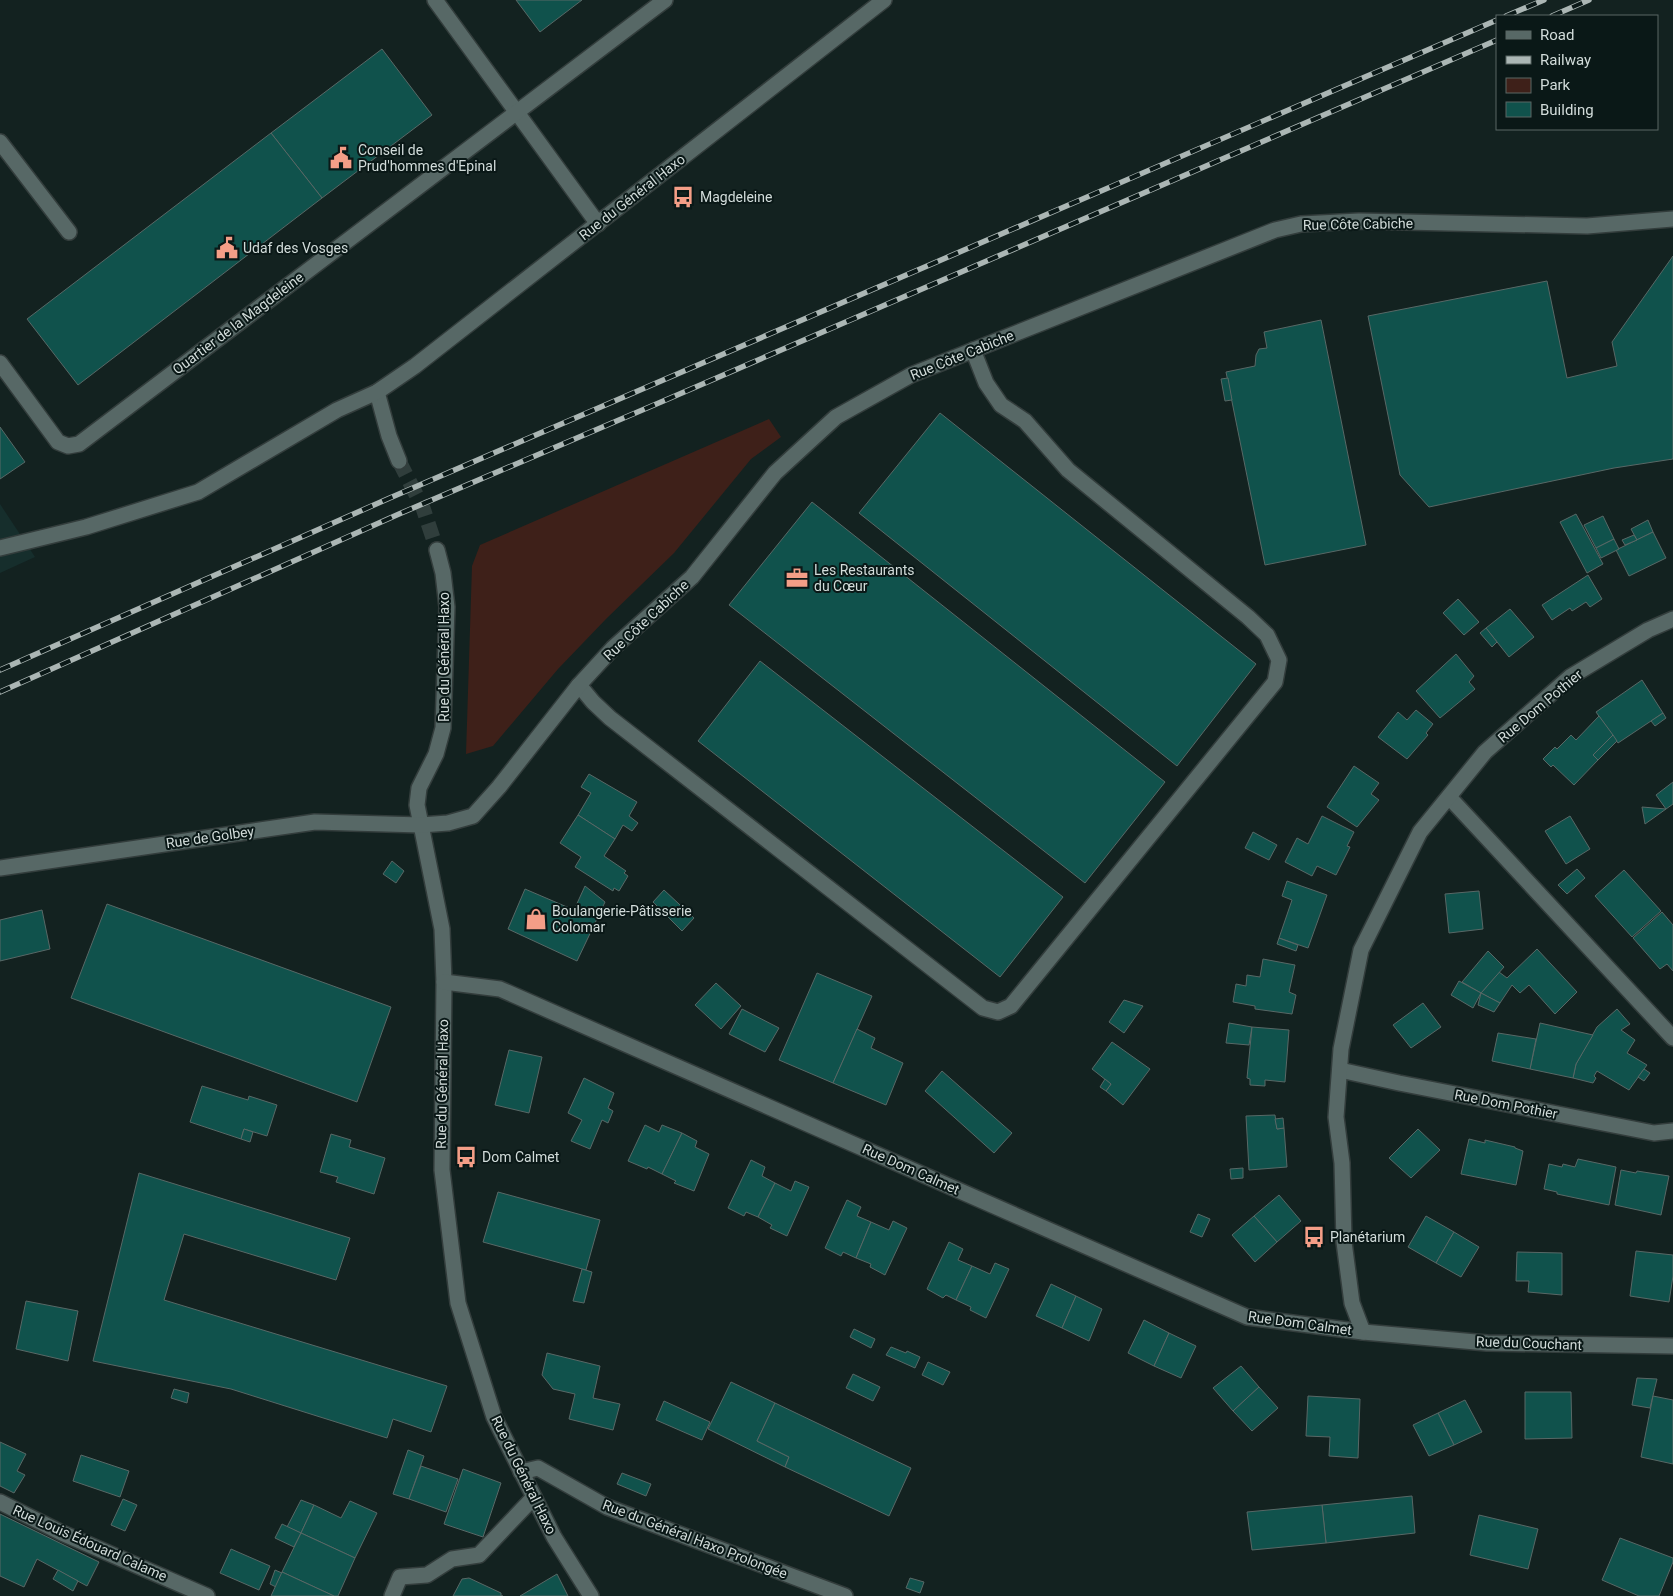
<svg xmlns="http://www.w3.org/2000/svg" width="1673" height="1596" font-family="Roboto,sans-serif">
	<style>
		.built { fill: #162e2c }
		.green { fill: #3e2019 }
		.building { fill: #10524c; stroke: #586866 }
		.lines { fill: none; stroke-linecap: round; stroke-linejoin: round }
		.minor-tunnel { stroke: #303e3c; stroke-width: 15; stroke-dasharray: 15 8; stroke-linecap: butt }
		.minor-casing { stroke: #333d3c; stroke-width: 18 }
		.minor { stroke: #576866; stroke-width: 15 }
		.rail-casing { stroke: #abb6b4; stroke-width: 5.5 }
		.rail { stroke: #0a1817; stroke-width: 4; stroke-dasharray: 11; stroke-linecap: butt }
		.labels { text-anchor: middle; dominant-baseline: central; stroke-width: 4; stroke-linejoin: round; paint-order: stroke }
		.poi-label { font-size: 14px; fill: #d2dcda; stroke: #0a1817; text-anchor: start }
		.street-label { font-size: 14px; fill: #d2dcda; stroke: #0a1817 }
	</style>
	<rect width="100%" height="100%" fill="#132220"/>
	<path class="built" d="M0 504 35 557 0 573Z"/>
	<path class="green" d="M769 419 781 437 751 459 674 553 606 619 558 669 493 746 466 754 472 566 480 545Z"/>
	<g class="building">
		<path d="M516 0H582L540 32Z"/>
		<path d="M382 49 432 115 322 198 271 133Z"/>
		<path d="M271 133 322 198 78 385 27 319Z"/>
		<path d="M1673 256V459L1614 468 1429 507 1400 475 1368 316 1547 281 1567 378 1617 366 1612 342Z"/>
		<path d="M1321 320 1366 545 1265 565 1226 372 1255 366 1256 355 1259 349 1267 348 1264 332Z"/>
		<path d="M1228 378 1232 400 1225 401 1221 379Z"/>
		<path d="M940 413 1256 664 1177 766 859 513Z"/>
		<path d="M0 427 25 462 0 479Z"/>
		<path d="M812 502 1165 782 1085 883 729 605Z"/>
		<path d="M1576 514 1603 564 1587 573 1560 522Z"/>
		<path d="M1603 516 1614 539 1596 548 1584 525Z"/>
		<path d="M1648 520 1653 532 1637 540 1631 529Z"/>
		<path d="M1653 532 1666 558 1629 576 1616 550Z"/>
		<path d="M1634 535 1637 540 1625 545 1622 540Z"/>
		<path d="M1614 539 1619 549 1601 558 1596 548Z"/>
		<path d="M1588 575 1602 599 1590 607 1586 602 1572 611 1570 608 1552 620 1542 605Z"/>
		<path d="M1458 599 1479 622 1464 635 1443 613Z"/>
		<path d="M1510 609 1534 637 1509 657 1486 628Z"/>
		<path d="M1486 628 1497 642 1492 647 1480 633Z"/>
		<path d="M1456 654 1474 676 1469 682 1475 689 1440 718 1416 691Z"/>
		<path d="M760 661 1063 897 1000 977 698 741Z"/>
		<path d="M1642 680 1663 713 1618 743 1596 712Z"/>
		<path d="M1416 710 1433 724 1426 733 1428 735 1407 759 1378 737 1398 712 1407 720Z"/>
		<path d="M1663 713 1666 718 1655 726 1651 721Z"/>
		<path d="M1599 716 1613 735 1593 755 1598 760 1574 785 1553 765 1551 767 1543 759 1555 747 1557 749 1571 735 1576 740Z"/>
		<path d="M1613 735 1617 741 1598 760 1593 755Z"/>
		<path d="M1354 766 1379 783 1371 794 1379 800 1357 827 1327 807Z"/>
		<path d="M589 774 637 802 629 816 638 823 632 831 623 825 615 839 578 815 591 793 581 787Z"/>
		<path d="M1673 782V804L1666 809 1656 795Z"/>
		<path d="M1642 807 1666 809 1645 824Z"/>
		<path d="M578 815 615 839 604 856 626 871 624 873 628 876 619 891 614 888 613 891 575 867 581 857 560 843Z"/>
		<path d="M1322 816 1354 832 1347 846 1350 847 1336 875 1317 866 1312 876 1285 862 1297 838 1308 844Z"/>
		<path d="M1570 816 1590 849 1566 864 1545 831Z"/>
		<path d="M1253 832 1277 845 1269 860 1245 848Z"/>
		<path d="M392 861 404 871 396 883 383 874Z"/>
		<path d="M1577 869 1585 878 1567 894 1558 885Z"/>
		<path d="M1624 870 1661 911 1632 937 1595 896Z"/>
		<path d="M1287 881 1327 895 1308 948 1279 938 1292 900 1282 896Z"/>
		<path d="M585 886 605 902 577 961 508 929 525 889 574 910Z"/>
		<path d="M664 890 694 918 682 931 653 902Z"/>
		<path d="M1479 891 1483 929 1449 933 1445 894Z"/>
		<path d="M107 904 391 1007 357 1102 71 998Z"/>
		<path d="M42 910 50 949 0 961V920Z"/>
		<path d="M1662 912 1673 925V971L1667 964 1660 969 1633 938Z"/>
		<path d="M1279 938 1298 945 1296 951 1277 944Z"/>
		<path d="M1537 949 1577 992 1555 1014 1529 985 1520 993 1512 985 1500 1003 1481 993 1499 972 1507 978Z"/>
		<path d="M1488 951 1504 967 1481 993 1462 982Z"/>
		<path d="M1263 959 1295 965 1289 992 1296 995 1292 1014 1255 1009V1006L1233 1002 1236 984 1246 986 1247 975 1260 977Z"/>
		<path d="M817 973 872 996 833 1083 779 1060Z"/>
		<path d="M1459 981 1481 993 1473 1008 1451 995Z"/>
		<path d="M716 983 741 1006 721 1029 695 1005Z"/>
		<path d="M1481 993 1500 1003 1494 1012 1478 1005Z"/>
		<path d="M1124 1000 1143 1006 1124 1033 1109 1022Z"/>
		<path d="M1423 1003 1441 1027 1411 1048 1393 1025Z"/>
		<path d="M742 1009 779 1028 765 1052 729 1034Z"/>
		<path d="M1617 1009 1630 1024 1621 1030 1635 1040 1627 1053 1647 1065 1644 1069 1629 1090 1597 1071 1594 1076 1596 1078 1593 1083 1573 1078 1576 1064 1597 1027Z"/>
		<path d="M1229 1023 1252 1027 1249 1045 1226 1043Z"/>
		<path d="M1540 1023 1593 1035 1576 1064 1573 1078 1530 1069Z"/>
		<path d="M1252 1027 1289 1030 1285 1082 1265 1080V1086L1250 1085V1079L1247 1078Z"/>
		<path d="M857 1029 875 1038 871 1048 903 1063 886 1105 833 1083Z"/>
		<path d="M1498 1033 1536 1039 1530 1069 1492 1061Z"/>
		<path d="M1112 1042 1150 1069 1123 1105 1106 1091 1111 1084 1092 1069Z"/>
		<path d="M509 1050 542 1057 529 1113 495 1105Z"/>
		<path d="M1644 1069 1650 1073 1644 1081 1638 1077Z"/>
		<path d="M942 1071 1012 1133 994 1153 925 1091Z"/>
		<path d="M584 1078 614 1093 608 1108 613 1111 608 1123 602 1120 590 1149 571 1141 582 1120 568 1113Z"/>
		<path d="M1105 1079 1111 1084 1106 1091 1100 1087Z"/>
		<path d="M202 1086 248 1100 249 1096 277 1105 267 1136 244 1129 241 1139 190 1122Z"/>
		<path d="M1275 1115 1277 1129 1284 1128 1287 1167 1249 1170 1246 1116Z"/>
		<path d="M1283 1118 1284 1128 1277 1129 1275 1119Z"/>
		<path d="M645 1125 659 1132 662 1125 682 1133 662 1174 648 1167 647 1169 628 1161Z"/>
		<path d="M244 1129 253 1132 250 1142 241 1139Z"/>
		<path d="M1418 1129 1440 1150 1411 1178 1389 1158Z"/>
		<path d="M682 1133 697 1141 695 1147 709 1154 694 1191 674 1183 676 1181 662 1174Z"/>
		<path d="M331 1134 351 1140 349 1147 385 1158 374 1194 336 1182 338 1177 320 1172Z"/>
		<path d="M1469 1139 1485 1143V1140L1515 1147V1148L1523 1151 1516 1185 1461 1174Z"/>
		<path d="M1578 1159 1616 1167 1609 1205 1557 1194V1192L1544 1189 1549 1164 1562 1167 1563 1164 1575 1167Z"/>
		<path d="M751 1160 765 1167 762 1176 775 1183 758 1217 746 1212 744 1216 728 1208Z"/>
		<path d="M1243 1168V1178L1231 1179 1230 1169Z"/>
		<path d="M1621 1170 1636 1173 1637 1171 1669 1176 1661 1215 1615 1205Z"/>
		<path d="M139 1173 350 1238 336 1280 184 1234 164 1300 447 1386 431 1432 393 1419 387 1438 231 1389 93 1361Z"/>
		<path d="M795 1181 809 1187 787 1236 770 1228 772 1225 758 1217 775 1183 791 1191Z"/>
		<path d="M498 1192 600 1220 586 1270 483 1242Z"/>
		<path d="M1279 1195 1301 1221 1277 1242 1254 1216Z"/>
		<path d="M847 1200 861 1207 857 1216 871 1222 856 1258 843 1252 841 1256 825 1248Z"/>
		<path d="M1198 1214 1210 1219 1202 1237 1190 1232Z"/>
		<path d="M1254 1216 1277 1242 1255 1262 1232 1235Z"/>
		<path d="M1426 1216 1454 1232 1436 1263 1408 1247Z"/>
		<path d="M893 1221 907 1228 885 1275 870 1267 871 1264 856 1258 871 1222 889 1230Z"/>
		<path d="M1454 1232 1479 1247 1461 1277 1436 1263Z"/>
		<path d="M949 1242 963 1249 958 1260 972 1266 956 1300 946 1295 943 1298 927 1289Z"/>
		<path d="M1636 1251 1673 1255V1276L1669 1302 1630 1296Z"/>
		<path d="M1517 1252 1562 1253V1295L1528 1292 1529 1281H1516Z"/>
		<path d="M995 1263 1009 1269 986 1318 970 1310 971 1307 956 1300 972 1266 990 1274Z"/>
		<path d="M582 1269 592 1272 584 1303 573 1301Z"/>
		<path d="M1051 1284 1076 1296 1062 1328 1036 1316Z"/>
		<path d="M1076 1296 1102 1309 1089 1341 1062 1328Z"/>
		<path d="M26 1301 78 1311 68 1361 16 1349Z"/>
		<path d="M1144 1320 1169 1333 1154 1366 1128 1353Z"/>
		<path d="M854 1329 875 1339 871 1348 850 1337Z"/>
		<path d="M1169 1333 1196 1346 1181 1378 1154 1366Z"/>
		<path d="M891 1347 906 1353 907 1351 920 1357 915 1368 886 1355Z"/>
		<path d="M547 1353 600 1366 593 1398 620 1404 613 1430 569 1419 575 1394 553 1389 542 1375Z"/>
		<path d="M928 1362 950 1372 943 1385 922 1375Z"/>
		<path d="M1241 1366 1259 1387 1233 1411 1213 1388Z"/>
		<path d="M853 1374 880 1387 873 1401 846 1388Z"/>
		<path d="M1637 1378 1657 1379 1650 1408 1632 1405Z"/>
		<path d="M731 1382 775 1403 757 1441 789 1457 785 1467 708 1429Z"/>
		<path d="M1259 1387 1278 1408 1252 1431 1233 1411Z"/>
		<path d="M174 1389 189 1393 187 1403 171 1398Z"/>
		<path d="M1525 1392H1571L1572 1438 1525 1439Z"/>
		<path d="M1308 1396 1360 1399 1358 1458 1329 1456 1330 1437 1306 1436Z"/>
		<path d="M1653 1396 1673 1400V1464L1641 1457Z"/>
		<path d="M1465 1400 1482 1432 1454 1445 1438 1413Z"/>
		<path d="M664 1401 710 1422 702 1440 656 1420Z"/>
		<path d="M775 1403 911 1468 889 1516 785 1467 789 1457 757 1441Z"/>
		<path d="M1438 1413 1454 1445 1429 1456 1413 1425Z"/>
		<path d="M0 1442 26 1454 17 1471 25 1475 14 1493 0 1486Z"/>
		<path d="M408 1450 424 1456 409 1499 393 1494Z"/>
		<path d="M81 1455 129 1471 120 1497 73 1481Z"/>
		<path d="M421 1466 458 1479 446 1512 409 1499Z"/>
		<path d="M463 1469 501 1483 483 1537 444 1524Z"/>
		<path d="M622 1473 651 1484 646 1496 617 1484Z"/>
		<path d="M1412 1496 1415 1533 1326 1543 1322 1505Z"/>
		<path d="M123 1499 137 1505 125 1531 111 1525Z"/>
		<path d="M301 1500 314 1505 301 1533 287 1527Z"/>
		<path d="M350 1501 377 1513 355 1558 301 1533 314 1505 341 1518Z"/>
		<path d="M1322 1505 1326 1543 1252 1550 1247 1512Z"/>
		<path d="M0 1514 99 1562 87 1586 37 1559 24 1587 0 1576Z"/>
		<path d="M1479 1515 1538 1529 1528 1569 1470 1555Z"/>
		<path d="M282 1524 301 1533 294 1547 275 1538Z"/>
		<path d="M301 1533 355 1558 338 1596H334L282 1572Z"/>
		<path d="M1620 1538 1673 1558V1562L1659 1596H1639L1602 1580Z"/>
		<path d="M231 1549 270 1566 259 1590 220 1573Z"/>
		<path d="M58 1570 78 1581 73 1591 53 1579Z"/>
		<path d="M275 1570 282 1573 276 1587 270 1584Z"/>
		<path d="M282 1572 334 1596H271Z"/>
		<path d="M557 1574 568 1596H520Z"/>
		<path d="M469 1578 501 1593V1596H503H453L462 1579Z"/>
		<path d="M910 1578 924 1582 920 1593 906 1588Z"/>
	</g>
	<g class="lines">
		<path class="minor-tunnel" d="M399 461 423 508 437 550"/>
		<g class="minor-casing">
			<g id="minor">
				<path d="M435 0 598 224"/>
				<path d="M0 142 69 232"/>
				<path d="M0 363 58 442 68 446 79 444 665 0"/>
				<path d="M377 392 389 436 399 461"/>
				<path d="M0 548 86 527 198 492 337 410 377 392 415 366 884 0"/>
				<path d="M437 550 443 573 447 607 443 728 436 754 419 788 417 805 442 929 444 982 442 1170 458 1303 494 1417 554 1537 591 1596"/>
				<path d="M579 685 593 702 610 718 983 1008 998 1012 1011 1006 1275 682 1279 660 1267 635 1248 617 1068 470 1025 421 1001 405 986 383 973 350"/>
				<path d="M1449 797 1673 1038"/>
				<path d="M0 868 315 822 421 825 448 823 473 816 499 787 579 685 613 648 692 577 775 473 836 417 911 375 1275 230 1301 224 1359 221 1587 226 1673 219"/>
				<path d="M444 982 500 989 1247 1317 1363 1332 1487 1343 1673 1346"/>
				<path d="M1340 1070 1399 1083 1654 1133 1673 1131"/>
				<path d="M1363 1332 1352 1303 1344 1242 1342 1163 1336 1117 1341 1049 1361 950 1420 832 1485 752 1570 677 1648 630 1673 619"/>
				<path d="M521 1472 538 1468 607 1507 845 1596"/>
				<path d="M0 1502 62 1533 207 1596"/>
				<path d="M392 1596 400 1577 427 1575 452 1559 479 1555 534 1497"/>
			</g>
		</g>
		<use href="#minor" class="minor"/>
		<g class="rail-casing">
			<g id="rail">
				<path d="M1506 16 1544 0"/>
				<path d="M1552 16 1589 0"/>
				<path d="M0 670 392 497 1497 20"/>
				<path d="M0 692 399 514 661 402 1497 40"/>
			</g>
		</g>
		<use href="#rail" class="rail"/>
	</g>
	<defs>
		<g id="civic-bare" transform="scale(1.725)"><path d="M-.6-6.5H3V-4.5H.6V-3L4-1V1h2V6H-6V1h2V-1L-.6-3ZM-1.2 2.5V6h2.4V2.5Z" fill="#f49e87" stroke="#0a1817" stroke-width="2.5" paint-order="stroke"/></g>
		<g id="bus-bare" transform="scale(1.725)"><path d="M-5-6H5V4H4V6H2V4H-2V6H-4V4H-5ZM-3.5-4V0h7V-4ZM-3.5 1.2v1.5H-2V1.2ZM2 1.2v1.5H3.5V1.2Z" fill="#f49e87" stroke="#0a1817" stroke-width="2.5" paint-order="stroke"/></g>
		<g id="office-bare" transform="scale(1.725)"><path d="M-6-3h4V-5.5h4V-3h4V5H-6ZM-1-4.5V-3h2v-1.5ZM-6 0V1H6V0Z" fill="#f49e87" stroke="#0a1817" stroke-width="2.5" paint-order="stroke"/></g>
		<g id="shop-bare" transform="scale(1.725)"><path d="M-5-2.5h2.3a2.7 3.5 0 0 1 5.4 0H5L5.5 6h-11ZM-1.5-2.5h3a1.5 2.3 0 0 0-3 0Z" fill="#f49e87" stroke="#0a1817" stroke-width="2.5" paint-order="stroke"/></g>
	</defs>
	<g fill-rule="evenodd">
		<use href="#civic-bare" x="341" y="158"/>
		<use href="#bus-bare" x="683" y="197"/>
		<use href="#civic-bare" x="227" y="248"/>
		<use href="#office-bare" x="797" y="578"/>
		<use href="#shop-bare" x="536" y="919"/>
		<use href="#bus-bare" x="466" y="1157"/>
		<use href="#bus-bare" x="1314" y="1237"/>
	</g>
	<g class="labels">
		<g class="poi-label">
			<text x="358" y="150">Conseil de<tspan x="358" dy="16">Prud'hommes d'Epinal</tspan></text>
			<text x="700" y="197">Magdeleine</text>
			<text x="243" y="248">Udaf des Vosges</text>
			<text x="814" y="570">Les Restaurants<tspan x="814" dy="16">du Cœur</tspan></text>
			<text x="552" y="911">Boulangerie-Pâtisserie<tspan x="552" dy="16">Colomar</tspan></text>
			<text x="482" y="1157">Dom Calmet</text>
			<text x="1330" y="1237">Planétarium</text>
		</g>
		<g class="street-label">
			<text transform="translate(632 197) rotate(-38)">Rue du Général Haxo</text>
			<text transform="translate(1358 224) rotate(-1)">Rue Côte Cabiche</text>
			<text transform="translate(238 323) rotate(-37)">Quartier de la Magdeleine</text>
			<text transform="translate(962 355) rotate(-22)">Rue Côte Cabiche</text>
			<text transform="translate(646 620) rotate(-43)">Rue Côte Cabiche</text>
			<text transform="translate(444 657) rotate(-90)">Rue du Général Haxo</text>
			<text transform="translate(1540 706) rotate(-40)">Rue Dom Pothier</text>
			<text transform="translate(210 837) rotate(-8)">Rue de Golbey</text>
			<text transform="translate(442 1084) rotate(-89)">Rue du Général Haxo</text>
			<text transform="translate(1506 1104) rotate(11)">Rue Dom Pothier</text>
			<text transform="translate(911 1169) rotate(24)">Rue Dom Calmet</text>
			<text transform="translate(1300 1323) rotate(8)">Rue Dom Calmet</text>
			<text transform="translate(1529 1343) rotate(2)">Rue du Couchant</text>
			<text transform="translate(524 1475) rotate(64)">Rue du Général Haxo</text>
			<text transform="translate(695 1539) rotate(21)">Rue du Général Haxo Prolongée</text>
			<text transform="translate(90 1543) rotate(24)">Rue Louis Édouard Calame</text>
		</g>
	</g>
	<rect x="1496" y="15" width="162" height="115" fill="#0a1817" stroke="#5a6665"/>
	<rect x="1506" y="31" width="25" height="8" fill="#576866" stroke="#5a6665"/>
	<text x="1540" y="40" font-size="15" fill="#d2dcda">Road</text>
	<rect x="1506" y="56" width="25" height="8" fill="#abb6b4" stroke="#5a6665"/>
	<text x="1540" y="65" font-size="15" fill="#d2dcda">Railway</text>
	<rect x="1506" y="78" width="25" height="15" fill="#3e2019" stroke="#5a6665"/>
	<text x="1540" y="90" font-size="15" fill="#d2dcda">Park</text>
	<rect x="1506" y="102" width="25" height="15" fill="#10524c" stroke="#5a6665"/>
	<text x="1540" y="115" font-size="15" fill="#d2dcda">Building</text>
</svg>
